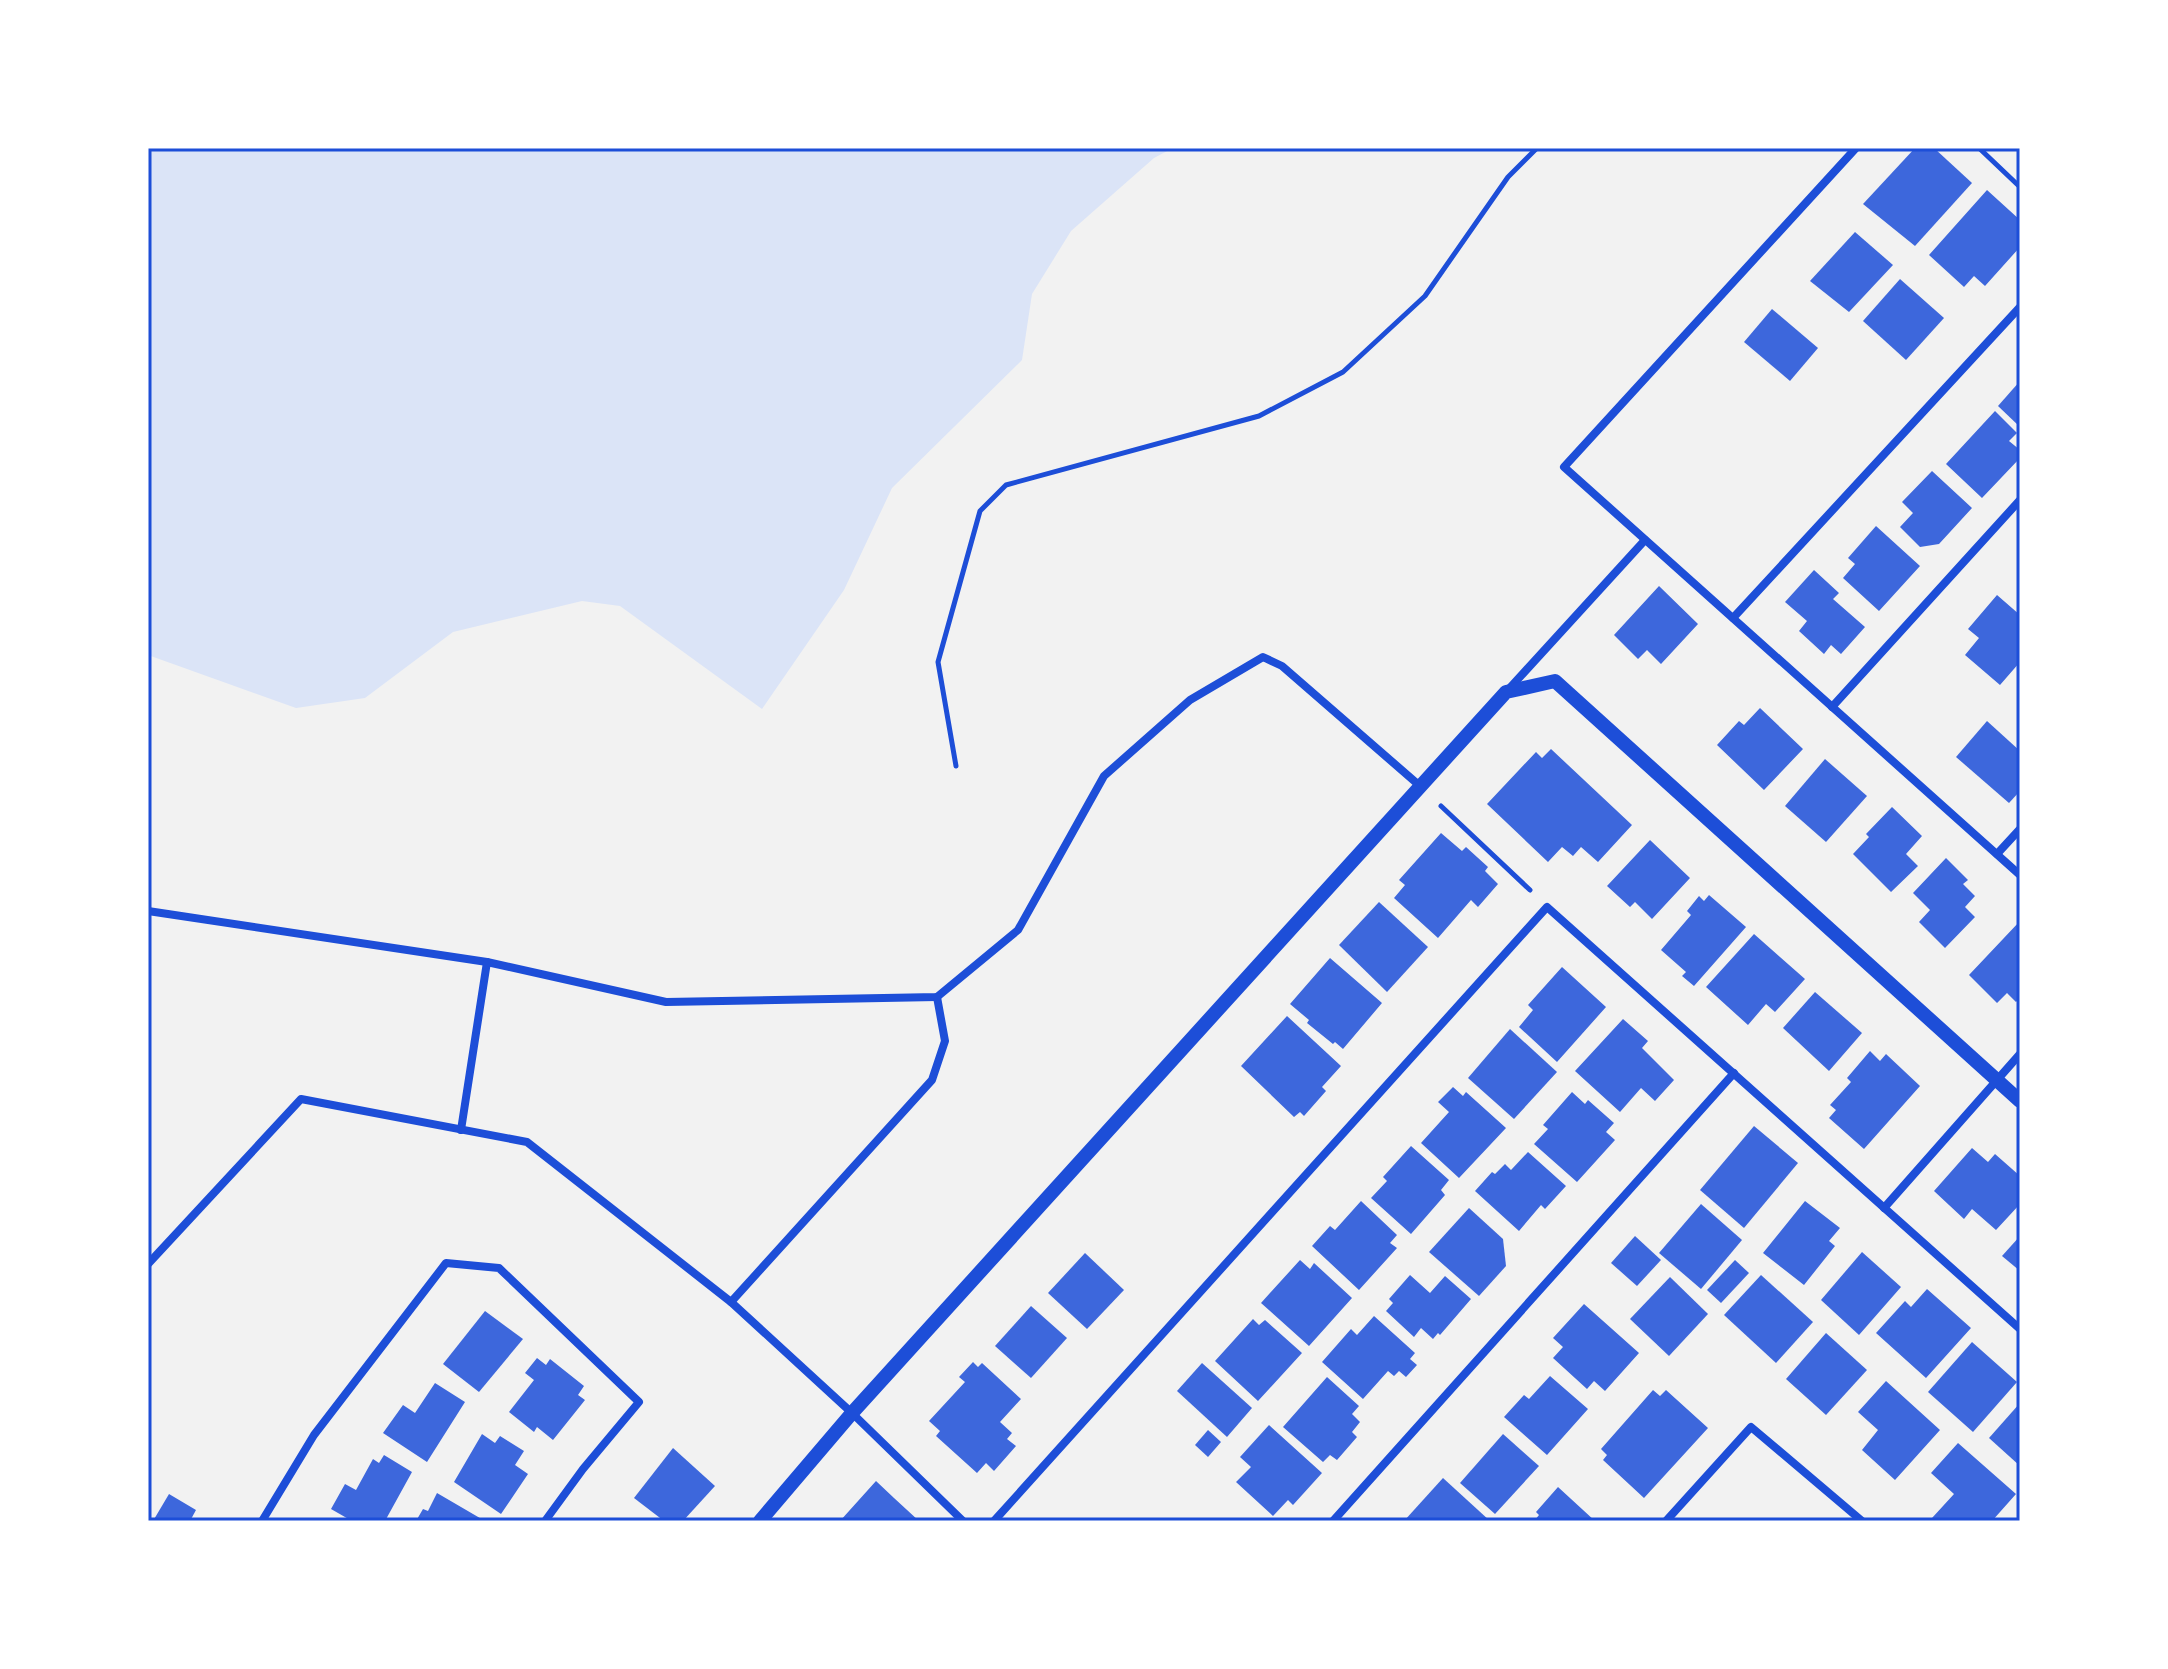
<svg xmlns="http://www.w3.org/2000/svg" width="2168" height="1669" font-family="Lato,sans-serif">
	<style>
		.green { fill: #dbe4f7 }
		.building { fill: #3d67dc }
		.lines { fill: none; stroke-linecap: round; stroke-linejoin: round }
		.path { stroke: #1d4ed8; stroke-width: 5 }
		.minor { stroke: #1d4ed8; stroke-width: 8 }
		.tertiary { stroke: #1d4ed8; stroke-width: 14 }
		.neatline { fill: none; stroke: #1d4ed8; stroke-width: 3 }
	</style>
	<rect width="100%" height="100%" fill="#f2f2f2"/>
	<path class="green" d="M148 148H1173L1154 158 1071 231 1032 294 1022 360 892 488 844 590 762 709 620 606 582 601 453 632 365 698 296 708 148 655Z"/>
	<g class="building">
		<path d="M1915 148H1934L1972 183 1915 246 1863 204Z"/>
		<path d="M1987 190 2020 220V247L1985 286 1974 276 1964 287 1929 255Z"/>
		<path d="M1855 232 1893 265 1849 312 1810 281Z"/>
		<path d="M1900 279 1944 318 1906 360 1863 321Z"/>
		<path d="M1772 309 1818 348 1790 381 1744 342Z"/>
		<path d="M2020 381V427L1998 406Z"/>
		<path d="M1995 411 2017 433 2009 441 2020 450V458L1982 498 1946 464Z"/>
		<path d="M1932 471 1972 508 1939 544 1920 547 1900 527 1913 513 1902 502Z"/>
		<path d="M1876 526 1920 566 1879 611 1843 578 1855 564 1848 558Z"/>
		<path d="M1814 570 1839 593 1833 599 1865 627 1841 654 1831 645 1824 654 1799 631 1807 621 1785 602Z"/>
		<path d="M1659 586 1698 624 1661 664 1647 650 1638 659 1614 635Z"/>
		<path d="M1997 595 2020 615V662L2000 685 1965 655 1979 638 1968 629Z"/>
		<path d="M1760 708 1803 749 1764 790 1717 745 1739 721 1744 725Z"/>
		<path d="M1987 721 2020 751V791L2009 803 1956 757Z"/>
		<path d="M1551 749 1632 825 1598 862 1581 847 1573 856 1562 847 1548 862 1487 804 1536 752 1542 758Z"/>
		<path d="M1825 759 1867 796 1826 842 1785 806Z"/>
		<path d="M1892 807 1922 836 1906 854 1918 866 1891 892 1853 854 1869 837 1866 834Z"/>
		<path d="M1441 833 1462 851 1466 847 1488 867 1485 871 1498 884 1478 907 1471 900 1438 938 1394 898 1405 885 1399 880Z"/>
		<path d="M1650 840 1690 878 1652 919 1635 902 1630 907 1607 886Z"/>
		<path d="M1946 858 1968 880 1963 884 1975 896 1965 907 1975 917 1945 948 1919 922 1930 910 1913 893Z"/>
		<path d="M1709 895 1746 927 1694 986 1682 976 1686 972 1661 950 1691 915 1687 911 1699 896 1704 901Z"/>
		<path d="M1379 902 1428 947 1387 992 1339 945Z"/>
		<path d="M2020 921V998L2016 1002 2007 993 1997 1003 1969 975Z"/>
		<path d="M1754 934 1805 979 1775 1012 1766 1004 1748 1025 1706 987Z"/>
		<path d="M1330 958 1382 1003 1343 1049 1335 1042 1333 1044 1307 1023 1309 1020 1290 1004Z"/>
		<path d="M1562 967 1606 1007 1557 1062 1519 1027 1533 1010 1528 1005Z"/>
		<path d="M1815 992 1862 1033 1829 1071 1783 1028Z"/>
		<path d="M1287 1016 1341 1066 1322 1087 1326 1091 1304 1116 1300 1112 1294 1117 1241 1066Z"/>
		<path d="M1623 1019 1648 1041 1642 1048 1674 1080 1655 1101 1641 1088 1620 1112 1575 1071Z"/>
		<path d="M1510 1029 1557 1072 1514 1119 1468 1078Z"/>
		<path d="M1870 1051 1880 1061 1886 1054 1920 1086 1864 1149 1829 1118 1836 1110 1830 1105 1851 1082 1847 1078Z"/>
		<path d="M1453 1087 1463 1096 1466 1092 1506 1128 1459 1178 1421 1143 1449 1112 1438 1102Z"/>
		<path d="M1572 1092 1585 1104 1588 1100 1614 1123 1606 1132 1615 1140 1577 1182 1534 1144 1548 1129 1543 1125Z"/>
		<path d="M1754 1126 1798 1163 1744 1228 1700 1190Z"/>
		<path d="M1411 1146 1449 1180 1441 1190 1445 1195 1411 1234 1371 1198 1387 1181 1383 1177Z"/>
		<path d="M1972 1148 1988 1162 1995 1154 2020 1176V1204L1996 1230 1972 1209 1964 1219 1934 1191Z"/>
		<path d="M1528 1152 1566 1186 1545 1209 1541 1205 1519 1231 1475 1191 1492 1172 1495 1174 1505 1164 1511 1170Z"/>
		<path d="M1361 1201 1397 1235 1390 1243 1397 1248 1359 1290 1312 1246 1330 1226 1335 1230Z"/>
		<path d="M1805 1201 1840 1228 1829 1241 1835 1246 1804 1285 1763 1253Z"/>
		<path d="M1701 1204 1742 1240 1701 1289 1659 1253Z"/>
		<path d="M1469 1208 1503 1239 1506 1266 1479 1296 1429 1252Z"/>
		<path d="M1635 1236 1661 1260 1637 1286 1611 1263Z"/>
		<path d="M2020 1236V1271L2002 1256Z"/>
		<path d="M1862 1252 1901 1287 1859 1335 1821 1300Z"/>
		<path d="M1085 1253 1124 1290 1087 1329 1048 1293Z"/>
		<path d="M1300 1260 1310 1269 1314 1263 1352 1298 1309 1346 1261 1303Z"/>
		<path d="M1735 1260 1749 1273 1721 1303 1707 1290Z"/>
		<path d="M1410 1275 1430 1293 1445 1276 1471 1299 1440 1335 1438 1333 1433 1339 1421 1328 1414 1337 1386 1311 1393 1303 1389 1299Z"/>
		<path d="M1761 1275 1813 1322 1776 1363 1724 1315Z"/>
		<path d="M1670 1277 1708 1314 1669 1356 1630 1319Z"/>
		<path d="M1927 1289 1971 1328 1926 1378 1876 1333 1905 1301 1911 1307Z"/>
		<path d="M1584 1304 1639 1353 1605 1391 1594 1381 1587 1389 1553 1358 1563 1347 1553 1338Z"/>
		<path d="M1031 1306 1067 1338 1031 1378 995 1346Z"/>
		<path d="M485 1311 523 1339 479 1392 443 1364Z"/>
		<path d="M1374 1316 1415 1353 1410 1359 1417 1365 1406 1377 1399 1371 1394 1376 1388 1371 1363 1399 1322 1362 1351 1329 1357 1335Z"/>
		<path d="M1253 1319 1259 1325 1265 1320 1302 1353 1258 1401 1215 1361Z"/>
		<path d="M1826 1333 1867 1370 1826 1415 1786 1379Z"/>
		<path d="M1972 1342 2017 1382 1973 1432 1928 1392Z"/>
		<path d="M537 1358 546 1365 550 1359 584 1386 578 1395 585 1400 553 1440 537 1427 534 1432 509 1412 534 1380 525 1373Z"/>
		<path d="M973 1362 978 1367 982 1363 1021 1399 1000 1422 1012 1433 1007 1439 1016 1446 994 1471 986 1463 977 1473 936 1436 940 1431 929 1421 965 1382 959 1377Z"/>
		<path d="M1202 1363 1252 1408 1227 1437 1177 1391Z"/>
		<path d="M1550 1376 1588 1409 1547 1455 1504 1417 1524 1395 1529 1399Z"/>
		<path d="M1327 1377 1359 1406 1352 1414 1360 1422 1352 1432 1357 1437 1337 1460 1330 1455 1323 1462 1283 1427Z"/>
		<path d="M1886 1381 1940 1430 1895 1480 1862 1450 1878 1430 1858 1412Z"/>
		<path d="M435 1383 465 1402 427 1462 383 1433 403 1405 415 1413Z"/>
		<path d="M1653 1390 1660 1396 1666 1390 1708 1428 1644 1498 1603 1460 1607 1455 1601 1449Z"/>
		<path d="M2020 1403V1466L1989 1438Z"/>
		<path d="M1269 1425 1322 1473 1293 1505 1288 1500 1273 1516 1236 1482 1251 1467 1240 1457Z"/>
		<path d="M1208 1430 1221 1442 1208 1457 1195 1445Z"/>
		<path d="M482 1434 495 1443 500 1436 524 1451 515 1465 528 1474 501 1514 454 1482Z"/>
		<path d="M1503 1434 1539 1466 1495 1514 1460 1483Z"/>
		<path d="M1958 1443 2016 1494 1992 1521H1935L1932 1518 1954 1494 1931 1473Z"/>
		<path d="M673 1448 715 1486 683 1521H664L634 1498Z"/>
		<path d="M384 1455 412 1472 385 1521H352L331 1509 345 1484 356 1490 373 1459 379 1463Z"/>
		<path d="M1443 1478 1490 1521H1404Z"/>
		<path d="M876 1481 894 1498 919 1521H840Z"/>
		<path d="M1558 1487 1595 1521H1534L1539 1515 1536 1512Z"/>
		<path d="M437 1493 485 1521H416L423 1509 428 1511Z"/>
		<path d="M169 1494 196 1510 190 1521H153Z"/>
	</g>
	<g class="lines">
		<g class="path">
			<path d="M1979 148 2020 187"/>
			<path d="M956 766 938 662 980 511 1006 485 1259 416 1343 372 1425 296 1508 177 1537 148"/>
			<path d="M1441 806 1530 890"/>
		</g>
		<g class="minor">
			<path d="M1856 148 1564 467 2020 875"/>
			<path d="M1733 618 2020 307"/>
			<path d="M1508 690 1645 540"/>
			<path d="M1832 707 2020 500"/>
			<path d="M1997 854 2020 829"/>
			<path d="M148 911 487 962 666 1002 937 997 1018 930 1104 776 1190 700 1263 657 1282 666 1420 786"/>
			<path d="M461 1130 487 962"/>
			<path d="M1884 1208 2020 1054"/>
			<path d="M148 1264 301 1099 527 1142 731 1302 852 1413 963 1521"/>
			<path d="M731 1302 932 1080 945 1041 937 997"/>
			<path d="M262 1521 314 1435 446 1263 499 1268 639 1402 583 1469 545 1521"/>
			<path d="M994 1521 1547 907 2020 1329"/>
			<path d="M1333 1521 1734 1073"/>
			<path d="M1666 1521 1751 1427 1862 1521"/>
		</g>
		<path class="tertiary" d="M760 1521 852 1413 1506 692 1555 681 2020 1101"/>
	</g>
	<rect width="2168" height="1669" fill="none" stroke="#ffffff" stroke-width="300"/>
	<rect x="150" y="150" width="1868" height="1369" class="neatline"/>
</svg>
